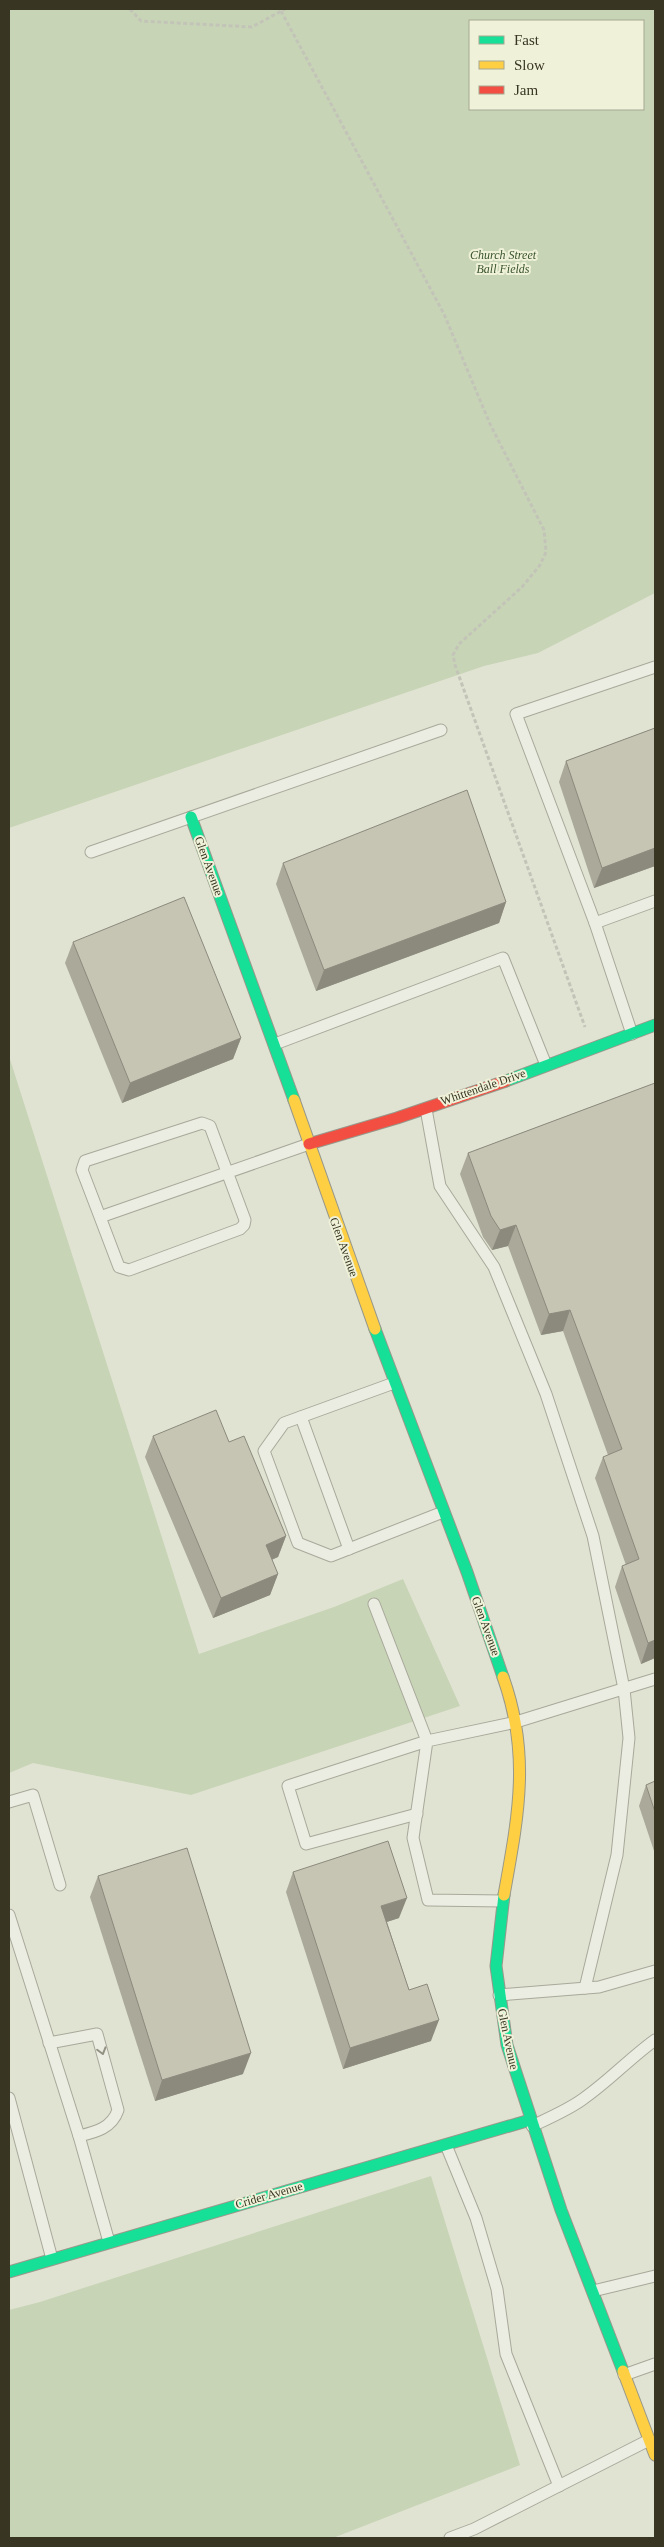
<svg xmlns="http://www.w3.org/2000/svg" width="664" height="2547" font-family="'Times New Roman',serif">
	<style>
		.green { fill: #c7d4b6; fill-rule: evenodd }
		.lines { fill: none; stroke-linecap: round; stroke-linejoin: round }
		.lane-casing { stroke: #a8a99a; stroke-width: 13 }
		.fast-casing { stroke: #98988a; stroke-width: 13 }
		.slow-casing { stroke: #98988a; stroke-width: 13 }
		.jam-casing { stroke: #98988a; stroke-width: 13 }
		.path { stroke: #c3c4b8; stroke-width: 3; stroke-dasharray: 4 2.5; stroke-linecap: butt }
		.lane { stroke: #ebece2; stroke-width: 11 }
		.fast { stroke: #16e098; stroke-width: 11 }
		.slow { stroke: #ffcf43; stroke-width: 11 }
		.jam { stroke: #f24e42; stroke-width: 11 }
		.wall { fill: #aaa99a }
		.shaded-wall { fill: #8b8a7d }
		.building { fill: #c6c5b3; stroke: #8b8a7d }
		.oneway { stroke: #929182 }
		.labels { text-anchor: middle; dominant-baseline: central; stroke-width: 4; stroke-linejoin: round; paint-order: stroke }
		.park-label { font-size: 12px; font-style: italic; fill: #38522b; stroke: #eff2d9 }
		.street-label { font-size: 12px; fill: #383622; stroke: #eff2d9 }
	</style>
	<rect width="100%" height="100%" fill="#e1e3d2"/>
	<g class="green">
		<path d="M9 9H655V593L538 653 484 666 9 828ZM643 21V109H470V21Z"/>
		<path d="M9 1056 199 1654 334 1607 403 1579 460 1706 191 1795 33 1763 9 1773Z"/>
		<path d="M431 2176 520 2465 333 2538H9V2310L40 2302Z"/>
	</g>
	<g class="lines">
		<g class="lane-casing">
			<g id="lane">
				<path d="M91 852 441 730"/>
				<path d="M595 923 516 714 655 667"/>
				<path d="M632 1034 595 923 655 901"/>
				<path d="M275 1044 503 958 546 1065"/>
				<path d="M426 1109 440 1186 494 1267 546 1394 593 1536 624 1689 629 1738 617 1855 585 1988"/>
				<path d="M100 1217 119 1267 129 1270 240 1229 244 1225 245 1220 210 1126 202 1123 85 1161 82 1170 100 1217 309 1144"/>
				<path d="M394 1383 284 1423 264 1451 298 1543 331 1556 443 1512"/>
				<path d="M301 1417 349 1549"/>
				<path d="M374 1604 427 1741 288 1786 306 1844 417 1814"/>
				<path d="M9 1802 33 1795 60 1885"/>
				<path d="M503 1901 428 1900 413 1838 427 1741 516 1722 655 1679"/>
				<path d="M9 1915 79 2136 109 2242"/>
				<path d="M499 1995 599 1987 655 1971"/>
				<path d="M49 2043 97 2034 118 2110C112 2128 96 2132 79 2136"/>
				<path d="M9 2098 52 2259"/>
				<path d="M532 2126C549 2118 568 2110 583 2099 609 2081 630 2058 655 2040"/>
				<path d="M446 2145 476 2218 497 2289 506 2354 559 2486"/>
				<path d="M593 2291 655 2276"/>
				<path d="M624 2375 655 2364"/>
				<path d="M450 2538 474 2529 649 2440"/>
			</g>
		</g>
		<g class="fast-casing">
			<g id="fast">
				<path d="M191 817 294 1100"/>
				<path d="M506 1081 655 1025"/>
				<path d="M375 1329 467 1572 503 1677"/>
				<path d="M504 1895 496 1966 507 2045 561 2210 623 2371"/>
				<path d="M9 2272 530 2120"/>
			</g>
		</g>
		<g class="slow-casing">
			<g id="slow">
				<path d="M294 1100 375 1329"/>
				<path d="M503 1677C531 1755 518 1817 504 1895"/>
				<path d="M623 2371 655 2455"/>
			</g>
		</g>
		<g class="jam-casing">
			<path id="jam" d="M309 1144 397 1118 506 1081"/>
		</g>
		<g class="path">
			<path d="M130 9 141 21 252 27 285 9"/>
			<path d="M281 11 444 314 490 424 544 530 546 552 540 565 522 587 459 644 453 655 455 665 585 1027"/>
		</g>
		<use href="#lane" class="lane"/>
		<use href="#fast" class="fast"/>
		<use href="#slow" class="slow"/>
		<use href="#jam" class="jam"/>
	</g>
	<g class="wall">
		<path d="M655 728V866L594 888 559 782 566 761Z"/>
		<path d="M283 863 506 902 499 923 316 991 276 884Z"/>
		<path d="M73 942 241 1038 233 1059 122 1103 65 963Z"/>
		<path d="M655 1083V1658L641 1664 615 1587 622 1566 626 1565 595 1478 603 1457 608 1455 563 1331 541 1335 508 1246 492 1250 483 1237 460 1174 468 1153Z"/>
		<path d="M153 1436 229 1442 286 1536 278 1557 272 1560 278 1574 270 1595 213 1618 145 1457Z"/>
		<path d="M655 1781V1854L639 1806 646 1785Z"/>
		<path d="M293 1872 399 1918 387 1922 409 1990 431 2041 343 2069 286 1892Z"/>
		<path d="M98 1876 243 2074 155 2101 90 1897Z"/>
	</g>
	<g class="shaded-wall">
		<path d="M655 848V866L594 888 602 868Z"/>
		<path d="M506 902 499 923 316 991 324 970Z"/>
		<path d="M241 1038 233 1059 122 1103 130 1083Z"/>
		<path d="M516 1225 508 1246 492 1250 500 1230Z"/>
		<path d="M570 1310 563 1331 541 1335 549 1314Z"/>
		<path d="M286 1536 278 1557 258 1565 266 1545Z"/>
		<path d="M278 1574 270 1595 213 1618 221 1598Z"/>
		<path d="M655 1640V1658L641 1664 648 1643Z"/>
		<path d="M407 1898 399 1918 374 1926 381 1906Z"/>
		<path d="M439 2020 431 2041 343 2069 350 2048Z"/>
		<path d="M251 2053 243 2074 155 2101 162 2080Z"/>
	</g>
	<g class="building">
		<path d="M655 728V848L602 868 566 761Z"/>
		<path d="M467 790 506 902 324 970 283 863Z"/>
		<path d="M184 897 241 1038 130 1083 73 942Z"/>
		<path d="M655 1083V1640L648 1643 622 1566 639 1559 603 1457 622 1449 570 1310 549 1314 516 1225 500 1230 491 1216 468 1153Z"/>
		<path d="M216 1410 229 1442 244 1436 286 1536 266 1545 278 1574 221 1598 153 1436Z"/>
		<path d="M655 1781V1812L646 1785Z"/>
		<path d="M388 1841 407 1898 381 1906 409 1990 427 1984 439 2020 350 2048 293 1872Z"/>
		<path d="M187 1848 251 2053 162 2080 98 1876Z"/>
	</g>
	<defs><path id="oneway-chevron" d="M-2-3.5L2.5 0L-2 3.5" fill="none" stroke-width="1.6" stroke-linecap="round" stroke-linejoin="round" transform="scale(1.25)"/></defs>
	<use class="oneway" href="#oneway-chevron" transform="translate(102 2051) rotate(74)"/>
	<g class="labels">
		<g class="park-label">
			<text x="503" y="255">Church Street<tspan x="503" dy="14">Ball Fields</tspan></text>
		</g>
		<g class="street-label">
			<text transform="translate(209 866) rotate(70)">Glen Avenue</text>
			<text transform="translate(483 1087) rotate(-19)">Whittendale Drive</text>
			<text transform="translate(344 1247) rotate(70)">Glen Avenue</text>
			<text transform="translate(486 1626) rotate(70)">Glen Avenue</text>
			<text transform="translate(508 2039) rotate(78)">Glen Avenue</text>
			<text transform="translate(269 2195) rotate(-16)">Crider Avenue</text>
		</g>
	</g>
	<rect width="664" height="2547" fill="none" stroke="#383622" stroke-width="20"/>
	<rect x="469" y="20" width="175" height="90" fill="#eff2d9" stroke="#a6a790"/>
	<rect x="479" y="36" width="25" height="8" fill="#16e098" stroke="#a6a790"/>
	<text x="514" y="45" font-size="15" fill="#383622">Fast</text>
	<rect x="479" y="61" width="25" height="8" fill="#ffcf43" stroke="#a6a790"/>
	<text x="514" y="70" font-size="15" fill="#383622">Slow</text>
	<rect x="479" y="86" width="25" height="8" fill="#f24e42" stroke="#a6a790"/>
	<text x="514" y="95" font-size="15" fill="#383622">Jam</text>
</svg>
